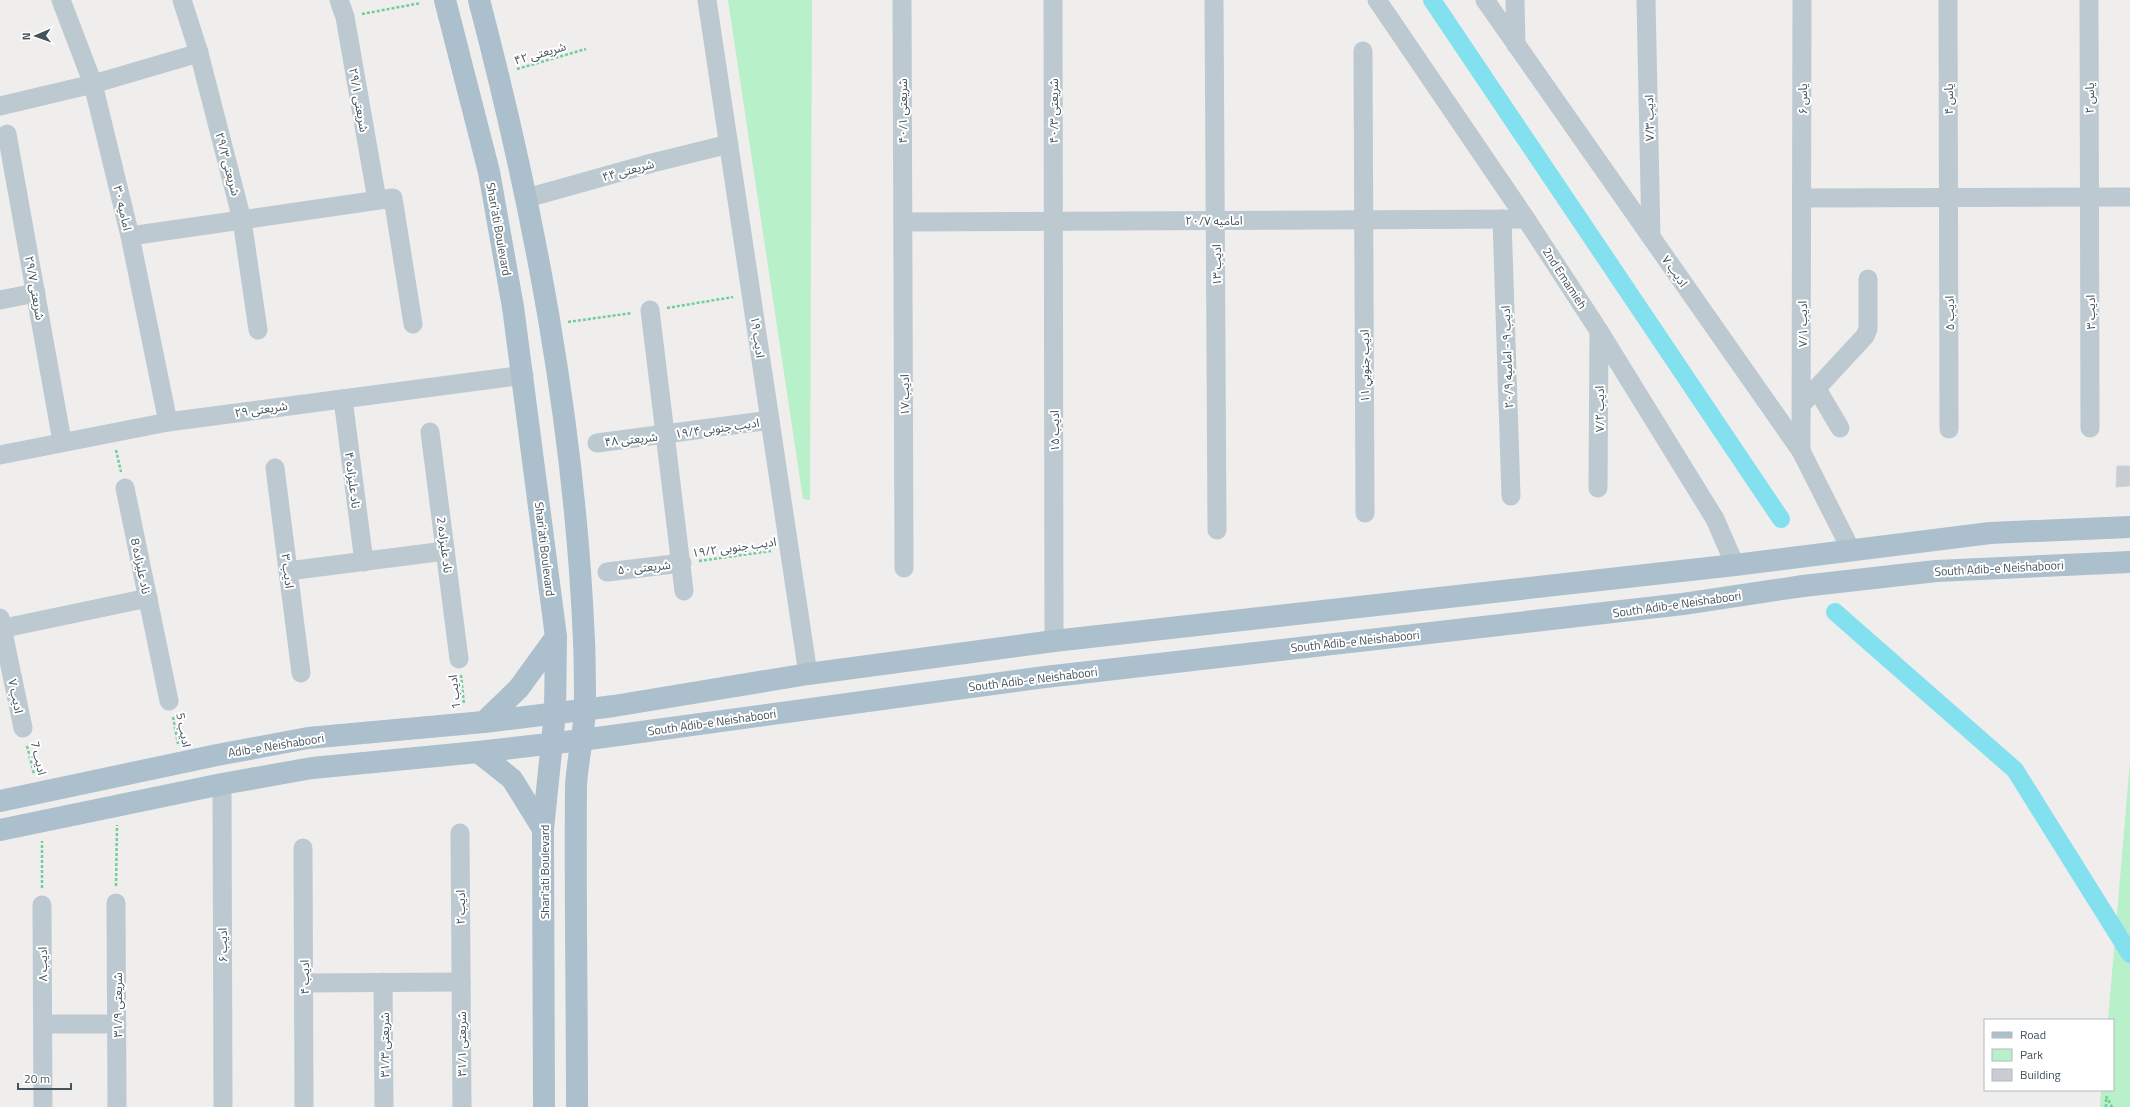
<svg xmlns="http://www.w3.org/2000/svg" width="2130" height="1107" font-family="'Titillium Web','Noto Sans Arabic',sans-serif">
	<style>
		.green { fill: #b8f0c9 }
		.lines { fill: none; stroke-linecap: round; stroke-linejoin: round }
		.canal { stroke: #83e1ef; stroke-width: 18 }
		.building { fill: #c9ccd2; stroke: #d0d4d9 }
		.path { stroke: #6fcf98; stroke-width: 2.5; stroke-dasharray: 3 2; stroke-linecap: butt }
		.minor { stroke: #bcc9d0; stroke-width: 19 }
		.major { stroke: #abbfcd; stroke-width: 22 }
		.labels { text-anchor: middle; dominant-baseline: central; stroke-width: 4; stroke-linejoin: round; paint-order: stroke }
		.street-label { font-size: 12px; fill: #44525b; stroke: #fff }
	</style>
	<rect width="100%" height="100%" fill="#f0eded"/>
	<g class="green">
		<path d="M728 0H812L810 500 803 499Z"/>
		<path d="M2130 761V1107H2100L2101 1090H2113V1020H2108Z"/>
	</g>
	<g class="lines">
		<g class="canal">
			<path d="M1432 0 1781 519"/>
			<path d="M1835 612 2015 770 2130 954"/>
		</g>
	</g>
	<path class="building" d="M2117 466H2130V486L2116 487Z"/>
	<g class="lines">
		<g class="path">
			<path d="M362 14 421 3"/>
			<path d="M517 69 586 49"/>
			<path d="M667 308 733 297"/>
			<path d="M568 322 632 313"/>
			<path d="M116 450 121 472"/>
			<path d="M699 561 771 551"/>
			<path d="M461 675 464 704"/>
			<path d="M173 717 178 744"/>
			<path d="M27 746 34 774"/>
			<path d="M116 886 117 825"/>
			<path d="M42 888V841"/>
			<path d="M2106 1096 2112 1107"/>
			<path d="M2106 1107V1098"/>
		</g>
		<g class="minor">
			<path d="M61 0 93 84 130 236 168 422"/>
			<path d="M182 0 199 53 242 220 258 330"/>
			<path d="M339 0 345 17 377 200"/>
			<path d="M707 0 808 674"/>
			<path d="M902 0 904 568"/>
			<path d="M1053 0 1054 641"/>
			<path d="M1214 0 1217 530"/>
			<path d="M1377 0 1526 219 1599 331 1715 519 1735 565"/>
			<path d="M1485 0 1801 451 1851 550"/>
			<path d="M1515 0 1516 45"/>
			<path d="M1646 0 1651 237"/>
			<path d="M1948 0 1949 429"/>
			<path d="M2089 0 2090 428"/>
			<path d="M1363 51 1365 513"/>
			<path d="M0 106 93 84 199 53"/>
			<path d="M7 134 62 441"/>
			<path d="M527 198 652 163 729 144"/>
			<path d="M1803 198 2130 197"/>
			<path d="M1502 219 1511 496"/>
			<path d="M903 222 1526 219"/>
			<path d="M130 236 393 198 413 324"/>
			<path d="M0 300 36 293"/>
			<path d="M650 310 684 591"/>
			<path d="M1817 389 1840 428"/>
			<path d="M343 399 364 562"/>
			<path d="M1802 404 1865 336 1868 329V279"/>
			<path d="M430 432 459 659"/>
			<path d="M597 443 770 420"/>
			<path d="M1801 451 1802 0"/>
			<path d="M0 455 168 422 524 375"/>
			<path d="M275 468 301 673"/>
			<path d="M125 488 169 701"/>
			<path d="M1598 488 1599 331"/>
			<path d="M288 571 445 551"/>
			<path d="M607 572 682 563"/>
			<path d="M0 618 23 728"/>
			<path d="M0 629 148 598"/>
			<path d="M222 784 223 1107"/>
			<path d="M460 833 462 1107"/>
			<path d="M303 848 304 1107"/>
			<path d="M116 903 117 1107"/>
			<path d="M42 905 43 1107"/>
			<path d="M383 982 384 1107"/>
			<path d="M304 983 461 982"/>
			<path d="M43 1024H117"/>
		</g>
		<g class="major">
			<path d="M445 0 489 172 513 307 556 637 555 713 543 829 544 1107"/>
			<path d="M479 0C534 210 575 424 584 641 585 664 585 687 585 709 584 735 577 761 576 787 575 894 577 1000 577 1107"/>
			<path d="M484 722 519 688 556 637"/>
			<path d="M478 752 512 779 543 829"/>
			<path d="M0 801 217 755 308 738 484 722 614 706 808 674 1054 641 1735 565 1990 533 2130 527"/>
			<path d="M0 830 222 784 312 768 478 752 582 740 1045 677 1683 604 1803 586 1936 571 2130 562"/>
		</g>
	</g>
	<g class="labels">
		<g class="street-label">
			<text transform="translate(540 53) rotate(-16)">شریعتی ۴۲</text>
			<text transform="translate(2089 98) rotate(-90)">یاس ۲</text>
			<text transform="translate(1802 99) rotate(-90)">یاس ۶</text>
			<text transform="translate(1948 99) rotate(-90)">یاس ۴</text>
			<text transform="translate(359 100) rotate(80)">شریعتی ۲۹/۱</text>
			<text transform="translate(902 111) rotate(-90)">شریعتی ۴۰/۱</text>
			<text transform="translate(1053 111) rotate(-90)">شریعتی ۴۰/۳</text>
			<text transform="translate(1649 118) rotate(-91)">ادیب ۷/۳</text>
			<text transform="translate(228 164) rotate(75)">شریعتی ۲۹/۳</text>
			<text transform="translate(628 170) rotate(-15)">شریعتی ۴۴</text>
			<text transform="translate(123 208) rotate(77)">امامیه ۳۰</text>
			<text x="1214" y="220">امامیه ۲۰/۷</text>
			<text transform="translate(499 229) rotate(80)">Shari'ati Boulevard</text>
			<text transform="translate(1216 265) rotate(-90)">ادیب ۱۳</text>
			<text transform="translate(1675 271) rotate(55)">ادیب ۷</text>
			<text transform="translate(1565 278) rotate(57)">2nd Emamieh</text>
			<text transform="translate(35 288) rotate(80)">شریعتی ۲۹/۷</text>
			<text transform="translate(2090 312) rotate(-90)">ادیب ۳</text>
			<text transform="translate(1949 313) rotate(-90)">ادیب ۵</text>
			<text transform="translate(1802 324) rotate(-90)">ادیب ۷/۱</text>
			<text transform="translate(758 337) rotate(82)">ادیب ۱۹</text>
			<text transform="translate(1507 357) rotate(-92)">ادیب ۹ - امامیه ۲۰/۹</text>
			<text transform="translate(1364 366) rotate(-90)">ادیب جنوبي ١١</text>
			<text transform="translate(904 395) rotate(-90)">ادیب ۱۷</text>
			<text transform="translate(261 409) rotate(-8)">شریعتی ۲۹</text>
			<text transform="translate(1599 409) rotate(-90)">ادیب ۷/۲</text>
			<text transform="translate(717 428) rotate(-8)">ادیب جنوبی ۱۹/۴</text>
			<text transform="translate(1054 431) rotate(-90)">ادیب ۱۵</text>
			<text transform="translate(631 439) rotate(-6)">شریعتی ۴۸</text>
			<text transform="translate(353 480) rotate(83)">ناد علیزاده ۴</text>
			<text transform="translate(445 545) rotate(83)">ناد علیزاده 2</text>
			<text transform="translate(734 547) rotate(-8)">ادیب جنوبی ۱۹/۲</text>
			<text transform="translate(545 549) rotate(83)">Shari'ati Boulevard</text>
			<text transform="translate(141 566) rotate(78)">ناد علیزاده 8</text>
			<text transform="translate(644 567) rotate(-6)">شریعتی ۵۰</text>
			<text transform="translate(1999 568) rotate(-3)">South Adib-e Neishaboori</text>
			<text transform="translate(288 571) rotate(83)">ادیب ۳</text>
			<text transform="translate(1677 604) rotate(-8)">South Adib-e Neishaboori</text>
			<text transform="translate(1355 641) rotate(-6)">South Adib-e Neishaboori</text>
			<text transform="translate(1033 679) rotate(-7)">South Adib-e Neishaboori</text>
			<text transform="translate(454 692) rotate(-96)">ادیب 1</text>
			<text transform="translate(16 696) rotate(78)">ادیب ۷</text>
			<text transform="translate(712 722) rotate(-8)">South Adib-e Neishaboori</text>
			<text transform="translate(184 730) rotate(79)">ادیب 5</text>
			<text transform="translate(276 745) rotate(-9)">Adib-e Neishaboori</text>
			<text transform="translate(39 758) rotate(77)">ادیب 7</text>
			<text transform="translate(544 872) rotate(-90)">Shari'ati Boulevard</text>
			<text transform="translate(460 907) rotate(-90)">ادیب ۲</text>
			<text transform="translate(222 945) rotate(-90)">ادیب ۶</text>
			<text transform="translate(42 964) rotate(-90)">ادیب ۸</text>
			<text transform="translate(304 977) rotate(-90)">ادیب ۴</text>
			<text transform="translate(117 1005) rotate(-90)">شریعتی ۳۱/۹</text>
			<text transform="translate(461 1044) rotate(-90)">شریعتی ۳۱/۱</text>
			<text transform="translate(384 1045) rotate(-90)">شریعتی ۳۱/۳</text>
		</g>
	</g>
	<rect x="1984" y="1019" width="130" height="72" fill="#ffffff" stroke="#b4babd"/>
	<rect x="1992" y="1032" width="20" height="6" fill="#abbfcd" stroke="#b4babd"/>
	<text x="2020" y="1039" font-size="12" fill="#44525b">Road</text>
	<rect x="1992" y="1049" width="20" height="12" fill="#b8f0c9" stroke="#b4babd"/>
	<text x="2020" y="1059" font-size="12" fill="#44525b">Park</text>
	<rect x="1992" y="1069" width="20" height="12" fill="#c9ccd2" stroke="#b4babd"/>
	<text x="2020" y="1079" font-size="12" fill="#44525b">Building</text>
	<g transform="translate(36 36) rotate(268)" stroke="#ffffff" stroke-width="3" paint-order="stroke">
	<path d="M0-3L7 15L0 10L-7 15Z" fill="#44525b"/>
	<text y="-6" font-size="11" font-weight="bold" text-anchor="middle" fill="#44525b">N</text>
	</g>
	<path d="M18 1083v6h53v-6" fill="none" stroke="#44525b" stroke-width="2"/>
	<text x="24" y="1083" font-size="12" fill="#44525b" stroke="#ffffff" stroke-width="3" paint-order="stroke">20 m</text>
</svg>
